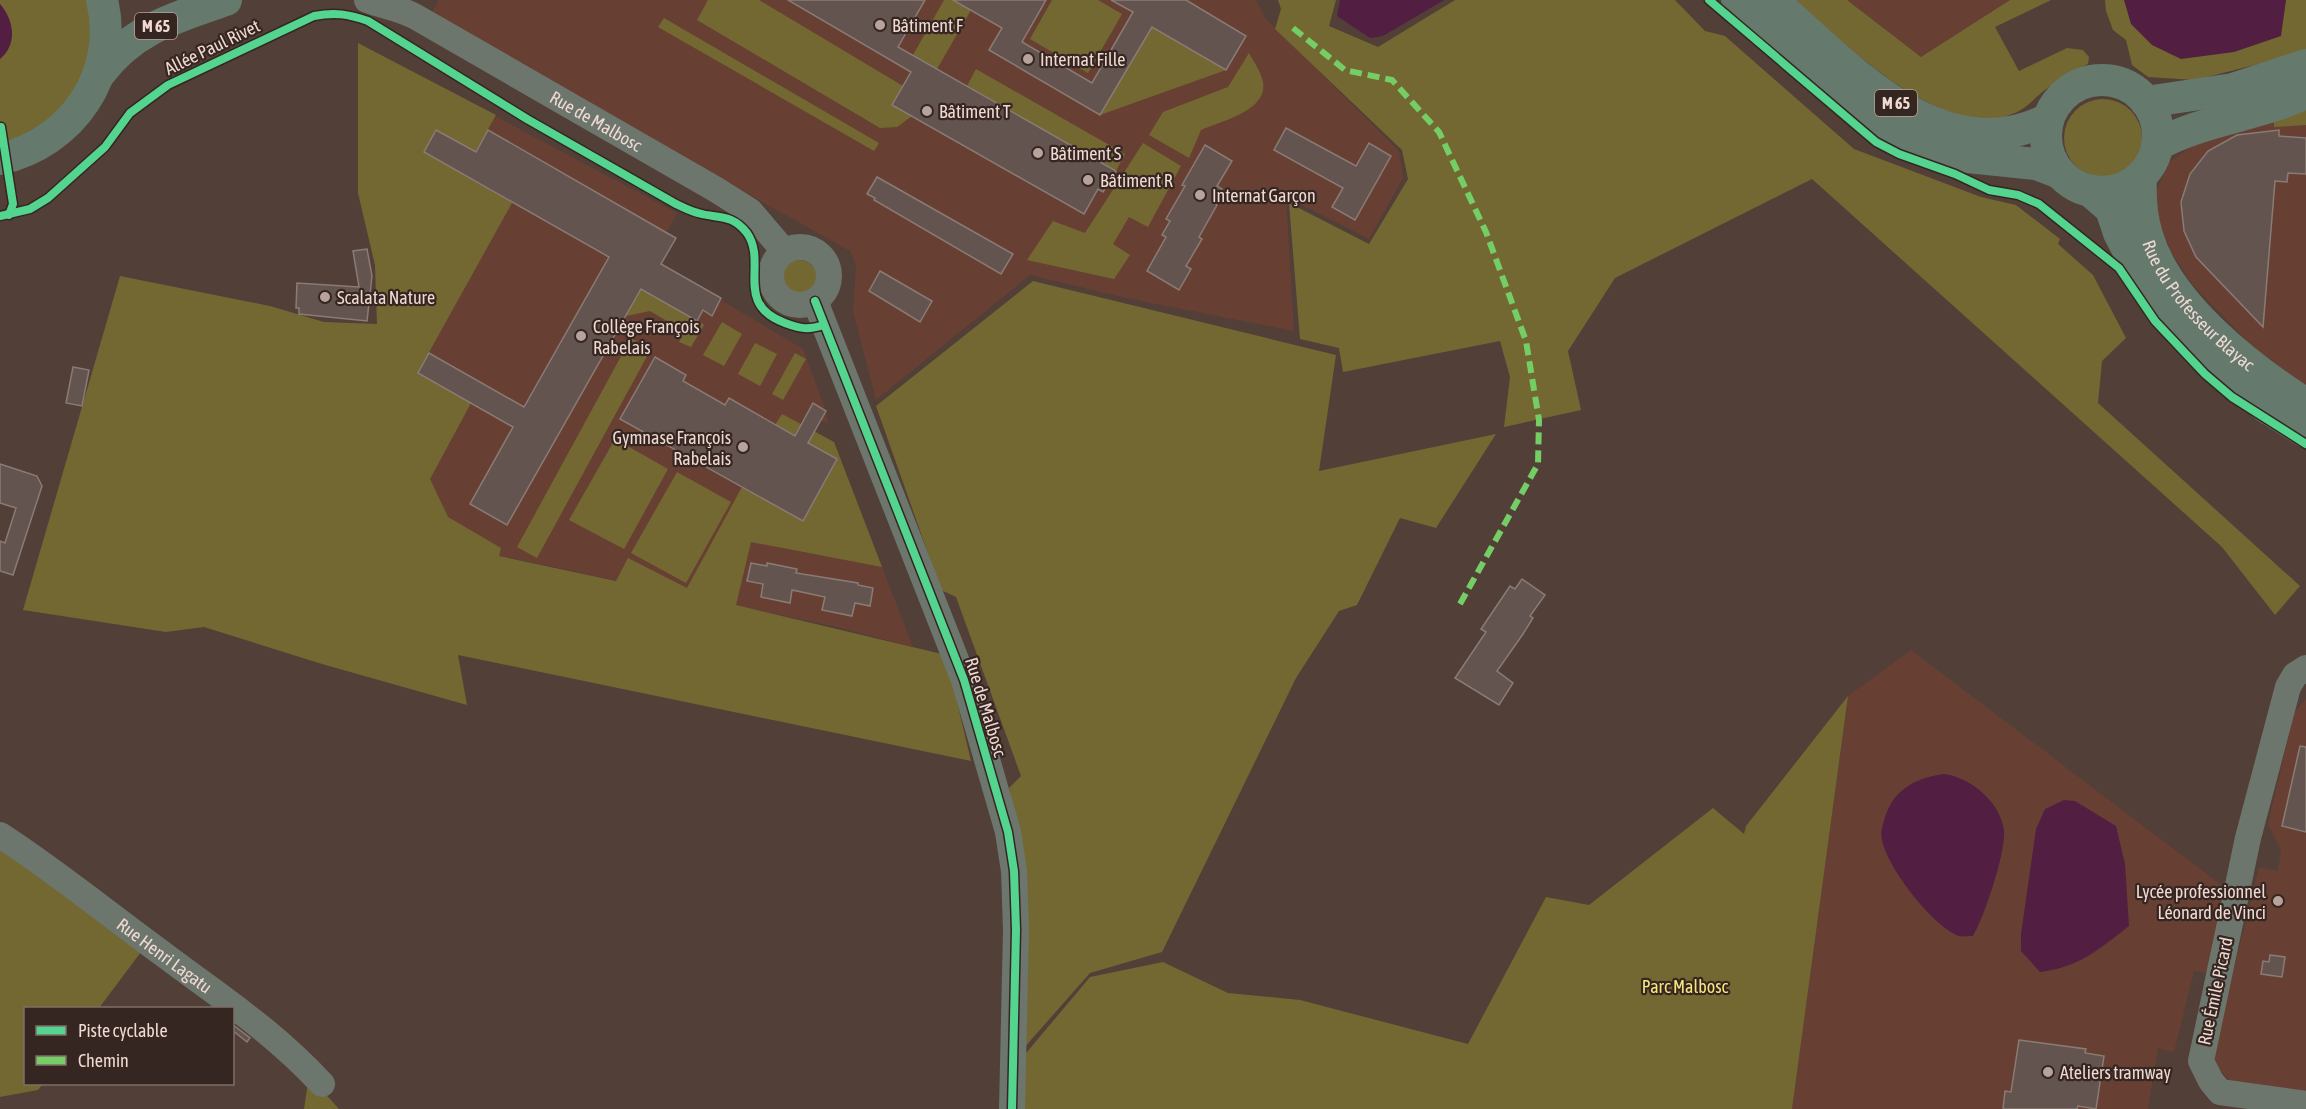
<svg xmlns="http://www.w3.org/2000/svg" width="2306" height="1109" font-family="'Asap Condensed',sans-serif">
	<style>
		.built { fill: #674033 }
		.green { fill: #736832 }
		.water { fill: #521e42 }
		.building { fill: #64544f; stroke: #8b7b75; stroke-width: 1.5 }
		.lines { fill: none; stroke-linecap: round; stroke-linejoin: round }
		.minor { stroke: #6d766d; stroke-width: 26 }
		.major { stroke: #65796d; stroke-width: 32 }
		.quiet { stroke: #74ce65; stroke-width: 6; stroke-dasharray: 12 6; stroke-linecap: butt }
		.cycleway-casing { stroke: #362621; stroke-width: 11 }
		.cycleway { stroke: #53d58f; stroke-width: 8 }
		.poi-dot { fill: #b8a39c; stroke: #362621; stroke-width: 2 }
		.labels { text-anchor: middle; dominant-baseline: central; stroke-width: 4.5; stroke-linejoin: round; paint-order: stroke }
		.shield { fill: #362621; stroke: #b8a39d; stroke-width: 1.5 }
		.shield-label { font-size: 16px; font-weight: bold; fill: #efd9d2 }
		.poi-label { font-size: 18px; fill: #efd9d2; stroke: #362621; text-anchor: start }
		.street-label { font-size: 18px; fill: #efd9d2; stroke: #362621 }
		.park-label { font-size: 18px; fill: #f8e67d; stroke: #362621 }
	</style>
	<rect width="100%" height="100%" fill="#523f38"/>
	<g class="built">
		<path d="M439 0H1256L1266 19 1399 151 1403 178 1369 239 1286 197 1294 331 1126 298 1030 275 876 400 853 311 856 266 850 251 454 29 430 15Z"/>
		<path d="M1847 0H2010L1921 57Z"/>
		<path d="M358 43 677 213 667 232 676 238 668 251 646 255 803 349 826 411 828 424 807 414 801 423 834 442 913 647 841 628 425 540 377 325 375 265 358 193Z"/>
		<path d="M2306 103V386L2250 344 2192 284 2171 252 2159 222 2154 195 2169 163 2200 139Z"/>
		<path d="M1911 650 2224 887 2207 973 2194 971 2174 1052 2158 1048 2148 1109H1792L1848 696Z"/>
		<path d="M2306 699V1092L2230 1080 2220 1070 2213 1054 2259 867 2278 871 2281 851 2268 824 2294 713Z"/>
	</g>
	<g class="green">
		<path d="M0 0H89C91 10 93 22 93 32 93 86 51 133 0 143Z"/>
		<path d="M708 0H759L903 86 892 105 912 116 897 127 880 128 697 20Z"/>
		<path d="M944 0H953L971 10 937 69 913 55Z"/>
		<path d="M1052 0H1098L1122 14 1088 73 1030 39Z"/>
		<path d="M1278 0H1336L1329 26 1378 47 1455 0H1675L1705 31 1725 36 1854 149 1981 197 2016 205 2060 239 2058 244 2093 275 2126 338 2102 361 2098 403 2300 586 2275 615 2222 547 1812 179 1615 278 1568 351 1581 410 1504 427 1510 377 1500 341 1343 372 1339 348 1300 339 1289 203 1369 244 1408 179 1402 150 1275 29 1281 9Z"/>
		<path d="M1793 0H1847L1921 57 2010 0H2051L1995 27 2019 71 2067 48 2083 50 2089 57 2088 64C2073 71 2059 80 2045 90 2033 99 2027 109 2012 114 1942 142 1843 41 1793 0Z"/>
		<path d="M2105 0H2306V52L2195 80 2148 77 2132 65 2126 40 2113 30 2106 11Z"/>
		<path d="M664 18 879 143 874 151 658 27Z"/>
		<path d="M1152 27 1226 70 1100 115Z"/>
		<path d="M358 43 496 115 475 152 437 130 424 152 512 203 418 372 471 403 430 479 448 517 501 548 499 556 616 581 628 558 687 588 742 487 803 521 837 460 775 425 782 414 834 442 882 567 751 542 736 605 946 655 971 761 458 655 467 705 322 664 204 627 166 632 23 610 120 276 270 306 324 322 377 324 375 265 358 193Z"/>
		<path d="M1249 53C1254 62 1261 72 1263 82 1268 111 1221 121 1201 130L1189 158 1149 135 1163 112 1228 87Z"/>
		<path d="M976 69 1125 154 1116 171 1006 169 990 161 1016 114 967 86Z"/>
		<circle cx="2103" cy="138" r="39"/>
		<path d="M2306 107V125L2274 127V122Z"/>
		<path d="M1143 143 1181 166 1148 227 1129 217 1113 244 1130 255 1114 279 1027 260 1053 221 1085 233Z"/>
		<circle cx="799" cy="278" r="18"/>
		<path d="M647 278 704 325 691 347 679 342 684 331 650 311 626 316Z"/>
		<path d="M1033 281 1336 355 1319 471 1496 434 1436 528 1400 518 1357 605 1339 611 1296 678 1162 952 1090 973 1023 1049 1025 869 1009 788 1021 776 956 597 941 590 876 406Z"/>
		<path d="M722 322 742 334 724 366 703 355Z"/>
		<path d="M631 338 651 349 537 558 517 547Z"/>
		<path d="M755 343 777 354 760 386 738 374Z"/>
		<path d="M795 353 806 359 783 400 772 394Z"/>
		<path d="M615 439 668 469 624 549 569 520Z"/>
		<path d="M677 472 731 502 686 583 631 553Z"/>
		<path d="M1848 696 1792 1109H1021L1022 1058 1090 977 1163 962 1228 993 1300 1000 1468 1044 1546 897 1589 905 1713 808 1744 834 1746 826Z"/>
		<path d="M0 841 144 948 99 1008H26V1084H43L38 1090 0 1097Z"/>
		<path d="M309 1076 339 1109H304Z"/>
	</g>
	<g class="water">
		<path d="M1340 0H1444L1383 36 1370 38 1337 16Z"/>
		<path d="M2124 0H2286L2281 36 2234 52 2181 59 2152 45 2131 24Z"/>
		<path d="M0 4C14 20 18 44 0 59Z"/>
		<path d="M1944 774C1970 777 2001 802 2004 831 2006 852 1984 918 1973 936 1969 936 1963 937 1959 936 1932 926 1887 867 1882 840 1880 832 1883 824 1885 817 1895 788 1916 778 1944 774Z"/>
		<path d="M2064 800 2075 801 2116 826 2125 864 2129 926C2098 950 2080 967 2040 972L2021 951V934L2036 829 2045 809Z"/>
	</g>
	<g class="building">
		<path d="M788 0H925L898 47 1116 171 1103 192 1098 189 1084 214 892 105 911 72Z"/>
		<path d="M953 0H1046L1022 42 1092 83 1133 12 1111 0H1186L1246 36 1226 70 1152 27 1100 115 989 50 1002 28Z"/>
		<path d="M1286 128 1356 166 1369 143 1391 156 1355 220 1332 207 1343 188 1274 150Z"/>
		<path d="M436 130 476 152 488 130 667 233 676 238 661 264 721 298 712 316 703 310 697 321 641 289 507 525 470 504 513 427 418 373 429 353 524 407 609 257 424 152Z"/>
		<path d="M2279 130V136L2306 138V174L2288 173 2287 182 2275 181 2263 327 2196 257 2184 231 2181 202 2190 174 2208 151 2237 135Z"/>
		<path d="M1205 145 1232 161 1217 186 1222 189 1214 203 1217 205 1199 237 1202 239 1186 266 1191 269 1179 290 1147 271 1166 237 1162 235 1170 221 1166 219 1185 186 1182 185Z"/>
		<path d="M877 177 1013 254 1001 274 874 200 875 198 867 194Z"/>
		<path d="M367 249 372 276 367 321 299 314V308H296L297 283 359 287 353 251Z"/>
		<path d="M880 271 932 301 920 322 869 291Z"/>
		<path d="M655 357 686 375 683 381 725 405 729 398 795 436 813 403 826 411 808 443 837 459 803 521 620 419Z"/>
		<path d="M73 367 89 370 82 406 66 403Z"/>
		<path d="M0 464 37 476 42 486 13 575 0 571V541L5 543 16 508 0 503Z"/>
		<path d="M751 563 767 566V563L797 569 796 573 858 583V585L873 588 870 606 855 603 852 616 822 610 825 597 792 590 790 603 761 597 763 584 747 581Z"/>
		<path d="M1522 579 1545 595 1530 616 1533 618 1523 634 1497 671 1513 683 1499 705 1455 678 1486 632 1481 629 1510 586 1515 589Z"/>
		<path d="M2300 746 2306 747V832L2282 826Z"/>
		<path d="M2270 955 2285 957 2282 977 2261 974 2263 961 2269 962Z"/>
		<path d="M232 1024 250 1038 247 1042 232 1030Z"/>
		<path d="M2019 1040 2086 1049 2085 1053 2104 1056 2096 1109 2078 1106 2077 1109H2003L2005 1091 2011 1092Z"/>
	</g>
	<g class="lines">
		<g class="minor">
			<path id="s1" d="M367 0C385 7 398 7 416 17L715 189 750 211 784 251"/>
			<circle cx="800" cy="276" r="29"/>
			<path d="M815 301 964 680 1008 832 1014 871 1016 930 1012 1109"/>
			<path d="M2306 668 2295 675 2288 687 2248 838 2201 1061 2211 1081 2220 1092 2306 1104"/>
			<path id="s2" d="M0 835C57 872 108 914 163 954 220 997 272 1030 322 1084"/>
		</g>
		<g class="major">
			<path d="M1737 0 1876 122 1914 144 1968 157 2036 164 2060 173"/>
			<path d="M1772 0C1846 64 1941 174 2048 119"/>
			<path d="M100 73C134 28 175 18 226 0"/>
			<circle cx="2102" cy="136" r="56"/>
			<path d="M2146 102 2233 89 2306 65"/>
			<path d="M2157 145C2204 119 2258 116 2306 93"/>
			<path d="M0 159C72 143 120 74 102 0"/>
			<path id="s3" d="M2141 176C2140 196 2141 216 2147 235 2167 304 2248 367 2306 404"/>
			<path d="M2089 190 2111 209 2119 233 2141 275 2174 324 2220 371 2266 407 2306 432"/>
		</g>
		<path class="quiet" d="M1293 28 1345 70 1392 80 1439 132 1486 232 1526 341 1539 420 1538 464 1460 604"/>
		<g class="cycleway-casing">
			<g id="cycleway">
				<path d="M1709 0 1876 142 1899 154 1955 174 1989 190 2018 195 2039 204 2119 268 2155 321 2205 374 2232 397 2306 444"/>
				<path d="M1 127 13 204 9 215"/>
				<path d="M0 216 30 209 48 198 105 147 130 113 168 85 314 16C335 12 348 14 368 21L527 119 676 204C683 207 690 211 698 213 718 219 731 213 747 233 768 263 733 304 785 323 801 329 808 330 824 325"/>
				<path d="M815 301 964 680 1008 832 1014 871 1016 930 1012 1109"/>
			</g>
		</g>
		<use href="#cycleway" class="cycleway"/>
	</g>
	<g class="poi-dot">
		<circle cx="880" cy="25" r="6"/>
		<circle cx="1028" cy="59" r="6"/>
		<circle cx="927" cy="111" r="6"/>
		<circle cx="1038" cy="153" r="6"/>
		<circle cx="1088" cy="180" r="6"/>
		<circle cx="1200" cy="195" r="6"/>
		<circle cx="325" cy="297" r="6"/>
		<circle cx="581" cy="336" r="6"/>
		<circle cx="743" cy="447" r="6"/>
		<circle cx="2278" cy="901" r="6"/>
		<circle cx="2048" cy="1072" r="6"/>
	</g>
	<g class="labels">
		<g class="shield">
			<rect x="135" y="13" width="42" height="26" rx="4.5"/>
			<rect x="1875" y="90" width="42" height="26" rx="4.5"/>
		</g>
		<g class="shield-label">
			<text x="156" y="26">M 65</text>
			<text x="1896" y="103">M 65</text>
		</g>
		<g class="poi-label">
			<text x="892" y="25">Bâtiment F</text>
			<text x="1040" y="59">Internat Fille</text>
			<text x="939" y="111">Bâtiment T</text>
			<text x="1050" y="153">Bâtiment S</text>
			<text x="1100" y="180">Bâtiment R</text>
			<text x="1212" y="195">Internat Garçon</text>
			<text x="337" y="297">Scalata Nature</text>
			<text x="593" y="326">Collège François<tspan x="593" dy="21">Rabelais</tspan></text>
			<text x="731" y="437" text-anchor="end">Gymnase François<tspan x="731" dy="21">Rabelais</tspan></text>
			<text x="2266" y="891" text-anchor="end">Lycée professionnel<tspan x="2266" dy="21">Léonard de Vinci</tspan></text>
			<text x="2060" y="1072">Ateliers tramway</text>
		</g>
		<g class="street-label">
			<text transform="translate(212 47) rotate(-26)">Allée Paul Rivet</text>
			<text stroke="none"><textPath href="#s1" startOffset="260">Rue de Malbosc</textPath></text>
			<text stroke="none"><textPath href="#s3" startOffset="148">Rue du Professeur Blayac</textPath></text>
			<text transform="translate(986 707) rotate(73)">Rue de Malbosc</text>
			<text stroke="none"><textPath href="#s2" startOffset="204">Rue Henri Lagatu</textPath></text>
			<text transform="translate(2215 991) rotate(-78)">Rue Émile Picard</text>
		</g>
		<g class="park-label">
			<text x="1685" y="986">Parc Malbosc</text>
		</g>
	</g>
	<rect x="24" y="1007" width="210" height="78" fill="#362621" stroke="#806e68" stroke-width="1.5"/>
	<rect x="36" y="1026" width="30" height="9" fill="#53d58f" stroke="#806e68" stroke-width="1.5"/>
	<text x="78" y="1037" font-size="18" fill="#efd9d2">Piste cyclable</text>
	<rect x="36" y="1056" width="30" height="9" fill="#74ce65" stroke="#806e68" stroke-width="1.5"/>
	<text x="78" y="1067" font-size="18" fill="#efd9d2">Chemin</text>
</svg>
